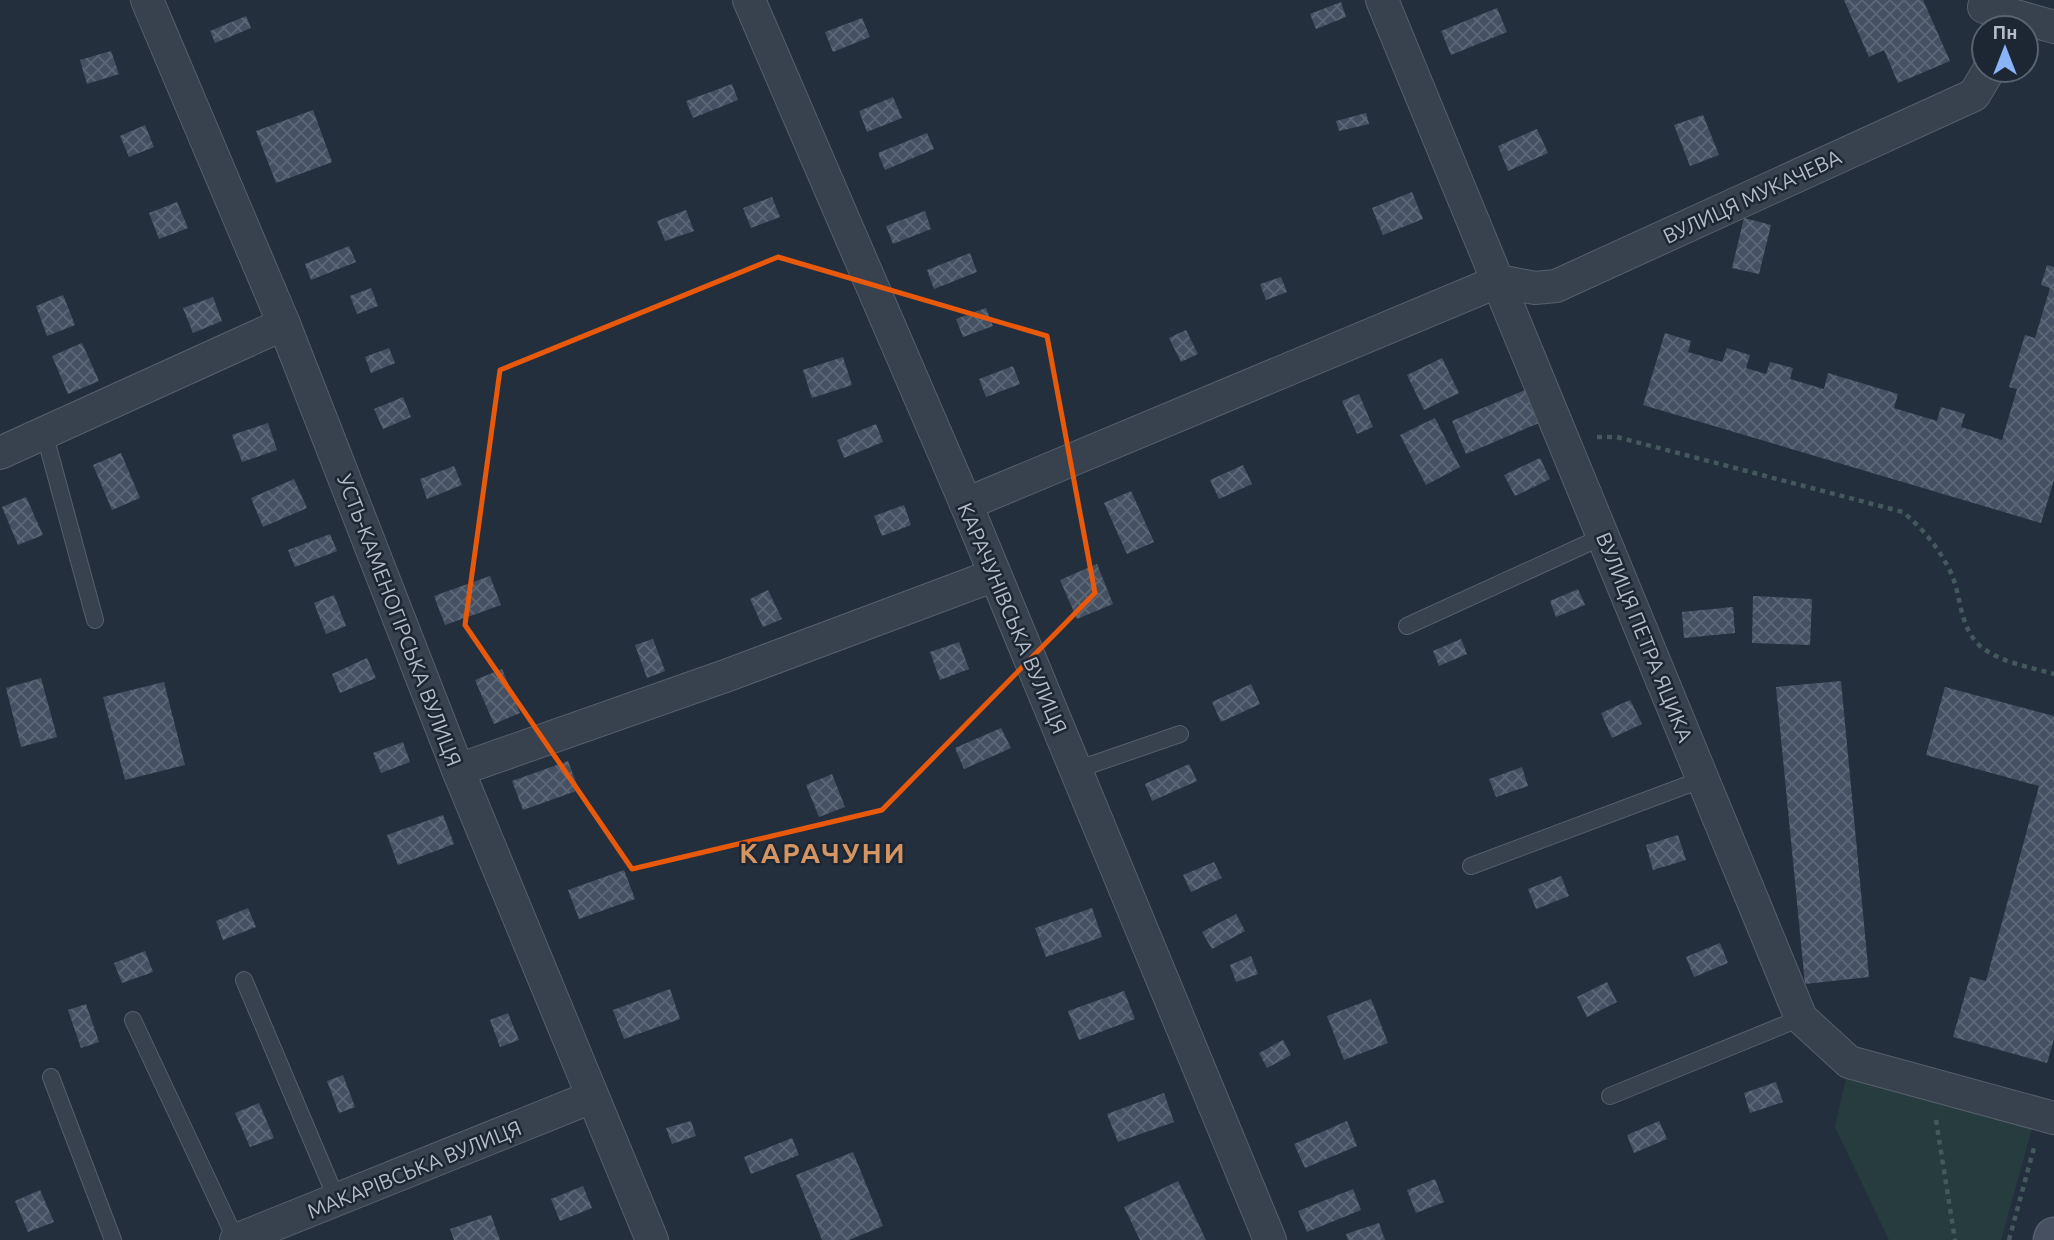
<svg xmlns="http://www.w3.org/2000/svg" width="2054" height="1240" font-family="Ubuntu,sans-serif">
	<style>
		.green { fill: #263c3f }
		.building { fill: url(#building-cross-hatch) }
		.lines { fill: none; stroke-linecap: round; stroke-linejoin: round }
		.lane-casing { stroke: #565f6c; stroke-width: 18 }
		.street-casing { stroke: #565f6c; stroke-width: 34 }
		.secondary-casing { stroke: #565f6c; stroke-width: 41 }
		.path { stroke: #44595c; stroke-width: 4.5; stroke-dasharray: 5 5; stroke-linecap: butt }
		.lane { stroke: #38414e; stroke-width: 16 }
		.street { stroke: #38414e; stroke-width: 32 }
		.secondary { stroke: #465061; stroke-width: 38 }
		.marked { fill: none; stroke: #e8590c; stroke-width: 5; stroke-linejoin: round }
		.labels { text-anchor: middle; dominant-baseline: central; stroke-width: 5; stroke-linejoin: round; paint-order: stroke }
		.street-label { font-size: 21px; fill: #b4bcc9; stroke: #1d2633 }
		.district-label { font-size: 28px; font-weight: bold; letter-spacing: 2px; fill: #d59563; stroke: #1d2633 }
	</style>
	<defs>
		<pattern id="building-cross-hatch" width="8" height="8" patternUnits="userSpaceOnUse" patternTransform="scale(1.75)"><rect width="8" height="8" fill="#455162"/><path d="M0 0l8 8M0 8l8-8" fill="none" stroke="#5d6877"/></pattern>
	</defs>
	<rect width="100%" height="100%" fill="#242f3e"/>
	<path class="green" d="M1846 1078 2033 1125 2001 1240H1889L1835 1127Z"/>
	<g class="building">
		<path d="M1844 0H1923L1950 61 1898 83 1884 50 1869 57Z"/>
		<path d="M1341 2 1346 17 1316 29 1310 14Z"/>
		<path d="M1497 8 1507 32 1451 55 1441 31Z"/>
		<path d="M246 16 251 28 215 43 210 31Z"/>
		<path d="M862 18 870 37 833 52 825 32Z"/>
		<path d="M111 51 119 74 87 84 80 60Z"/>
		<path d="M732 84 738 100 693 118 686 101Z"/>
		<path d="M893 97 902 118 867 132 859 111Z"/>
		<path d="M313 110 332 162 276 183 256 131Z"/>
		<path d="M1366 113 1369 124 1339 131 1336 121Z"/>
		<path d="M1703 115 1719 155 1690 166 1674 125Z"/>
		<path d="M145 125 154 147 129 157 120 136Z"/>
		<path d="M1537 129 1548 153 1508 171 1498 146Z"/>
		<path d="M927 133 934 149 885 170 878 153Z"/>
		<path d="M1412 192 1423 219 1383 235 1372 208Z"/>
		<path d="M772 197 780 217 751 228 743 208Z"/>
		<path d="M177 202 188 228 159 239 149 213Z"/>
		<path d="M686 210 694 231 665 241 657 221Z"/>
		<path d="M925 211 931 229 893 244 886 226Z"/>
		<path d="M1744 218 1771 225 1759 274 1732 268Z"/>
		<path d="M349 246 356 262 311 280 305 264Z"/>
		<path d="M970 253 977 272 934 289 927 270Z"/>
		<path d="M2047 265 2054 267V480L2041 523 1643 405 1665 333 1691 341 1688 352 1722 362 1727 348 1750 355 1746 368 1766 374 1770 362 1793 368 1790 379 1824 389 1828 373 1898 394 1894 408 1937 421 1941 407 1965 414 1961 427 2002 440 2017 389 2009 387 2025 335 2035 338 2050 288 2041 285Z"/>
		<path d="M1281 277 1287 292 1266 300 1260 284Z"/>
		<path d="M371 288 378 306 357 314 350 296Z"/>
		<path d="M63 295 75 325 47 336 36 306Z"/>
		<path d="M213 297 222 321 193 333 183 308Z"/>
		<path d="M986 308 993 326 963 337 956 319Z"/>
		<path d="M1186 330 1198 354 1181 362 1169 338Z"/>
		<path d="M82 343 99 381 68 394 52 356Z"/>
		<path d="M389 348 395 363 371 373 365 357Z"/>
		<path d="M843 357 852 385 812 398 803 370Z"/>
		<path d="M1442 358 1459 393 1424 410 1407 375Z"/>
		<path d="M1013 366 1020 384 986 397 979 379Z"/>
		<path d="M1525 390 1539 423 1466 454 1452 421Z"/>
		<path d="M1359 394 1373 427 1357 434 1342 401Z"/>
		<path d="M403 397 411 417 383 429 374 409Z"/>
		<path d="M1435 418 1460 467 1426 485 1400 435Z"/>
		<path d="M268 423 277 450 242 462 232 435Z"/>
		<path d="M876 424 883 442 844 458 837 440Z"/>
		<path d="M121 453 140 498 112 510 93 465Z"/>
		<path d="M1540 458 1550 479 1515 496 1504 475Z"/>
		<path d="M1243 465 1252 484 1219 499 1210 480Z"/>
		<path d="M454 466 462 485 427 499 420 479Z"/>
		<path d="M294 479 307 508 263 527 251 498Z"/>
		<path d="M1131 491 1154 542 1127 554 1104 503Z"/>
		<path d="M26 497 43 535 18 545 2 507Z"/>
		<path d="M904 505 911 525 882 536 874 516Z"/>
		<path d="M330 534 337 551 295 567 288 550Z"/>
		<path d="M1097 564 1113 604 1077 619 1060 580Z"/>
		<path d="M490 576 501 605 445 625 434 596Z"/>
		<path d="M1578 589 1585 605 1556 617 1550 601Z"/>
		<path d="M768 590 782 619 763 627 750 599Z"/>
		<path d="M334 595 346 626 326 634 314 603Z"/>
		<path d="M1753 596 1812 599 1810 645 1752 643Z"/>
		<path d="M1733 607 1735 633 1684 638 1682 612Z"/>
		<path d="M653 639 665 671 647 678 635 645Z"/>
		<path d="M1461 639 1467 654 1439 666 1433 651Z"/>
		<path d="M959 642 969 669 940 680 930 652Z"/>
		<path d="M367 658 376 678 340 693 332 674Z"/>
		<path d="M502 669 520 713 494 724 475 680Z"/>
		<path d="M41 678 57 737 21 747 6 688Z"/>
		<path d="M1841 681 1869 977 1805 984 1776 687Z"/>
		<path d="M164 682 185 765 125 780 103 697Z"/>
		<path d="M1251 684 1260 704 1221 722 1212 702Z"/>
		<path d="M1945 687 2054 716V1039L2047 1063 1953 1037 1970 977 1986 981 2039 786 1926 755Z"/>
		<path d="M1630 700 1642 724 1612 738 1601 713Z"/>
		<path d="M1001 728 1011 748 964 769 955 748Z"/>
		<path d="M403 742 410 762 381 773 373 753Z"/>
		<path d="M568 761 579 790 523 810 512 781Z"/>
		<path d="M1189 764 1197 781 1152 801 1145 784Z"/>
		<path d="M1522 767 1528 786 1496 797 1489 779Z"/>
		<path d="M832 774 845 807 819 817 806 785Z"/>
		<path d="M443 815 454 844 398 865 387 835Z"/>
		<path d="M1678 835 1686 860 1653 870 1646 845Z"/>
		<path d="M1214 862 1222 878 1191 892 1183 875Z"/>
		<path d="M624 870 635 899 579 919 568 890Z"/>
		<path d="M1561 876 1569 896 1536 909 1528 889Z"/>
		<path d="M248 908 256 927 223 940 216 921Z"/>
		<path d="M1092 908 1102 937 1046 957 1035 928Z"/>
		<path d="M1236 914 1245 931 1212 949 1202 932Z"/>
		<path d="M1720 943 1728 963 1694 977 1686 957Z"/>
		<path d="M145 951 153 972 122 983 114 963Z"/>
		<path d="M1251 956 1258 974 1236 982 1230 965Z"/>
		<path d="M1607 982 1617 1002 1587 1017 1577 997Z"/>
		<path d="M670 989 680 1019 624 1039 613 1010Z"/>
		<path d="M1124 991 1135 1019 1079 1040 1068 1011Z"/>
		<path d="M1371 999 1388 1043 1344 1060 1327 1016Z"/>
		<path d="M86 1004 99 1042 81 1048 68 1010Z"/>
		<path d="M508 1013 519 1040 500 1047 490 1020Z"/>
		<path d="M1283 1040 1291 1055 1267 1068 1259 1053Z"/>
		<path d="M343 1075 355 1107 339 1113 327 1081Z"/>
		<path d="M1776 1082 1783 1102 1750 1113 1744 1093Z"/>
		<path d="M1164 1093 1174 1122 1118 1142 1107 1114Z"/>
		<path d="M259 1103 274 1138 250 1147 235 1113Z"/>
		<path d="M691 1121 696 1136 672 1144 666 1128Z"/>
		<path d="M1347 1121 1357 1146 1305 1168 1294 1144Z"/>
		<path d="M1659 1121 1667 1139 1634 1153 1627 1135Z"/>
		<path d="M792 1138 799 1155 751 1174 744 1157Z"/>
		<path d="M853 1152 883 1226 849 1240H822L796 1175Z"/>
		<path d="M1435 1179 1444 1202 1416 1213 1407 1190Z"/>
		<path d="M1178 1181 1206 1240H1140L1124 1207Z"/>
		<path d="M583 1186 592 1208 560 1221 551 1199Z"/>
		<path d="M1353 1189 1361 1210 1307 1232 1298 1211Z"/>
		<path d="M40 1190 54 1222 28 1232 15 1201Z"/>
		<path d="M491 1215 500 1240H454L450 1229Z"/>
		<path d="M1379 1223 1385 1240H1348L1346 1234Z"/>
	</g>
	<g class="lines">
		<g class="lane-casing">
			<g id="lane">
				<path d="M44 432 95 620"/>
				<path d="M1407 626 1604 536"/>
				<path d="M1076 770 1180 734"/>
				<path d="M1471 866 1703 779"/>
				<path d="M244 980 337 1200"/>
				<path d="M133 1020 236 1240"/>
				<path d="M51 1077 113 1240"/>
				<path d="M1610 1096 1801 1018"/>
			</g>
		</g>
		<g class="street-casing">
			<g id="street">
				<path d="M147 0 284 324 458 770 652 1240"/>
				<path d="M749 0 966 504 1270 1240"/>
				<path d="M1382 0 1801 1018 1849 1062 2054 1118"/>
				<path d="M1984 7 2054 27"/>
				<path d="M0 453 284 324"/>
				<path d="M966 504 1499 281 1535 288 1556 286 1974 95 1989 70"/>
				<path d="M458 770 728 675 995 575"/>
				<path d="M236 1240 592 1097"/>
			</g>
		</g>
		<g class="secondary-casing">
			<path id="secondary" d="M2053 1240 2054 1237"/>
		</g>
		<g class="path">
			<path d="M1597 437H1617L1903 512C1924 530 1940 549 1952 575 1961 597 1960 627 1979 645 1998 662 2030 667 2054 674"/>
			<path d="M1936 1120 1955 1240"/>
			<path d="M2009 1240 2035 1144"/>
		</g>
		<use href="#lane" class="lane"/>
		<use href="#street" class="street"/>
		<use href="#secondary" class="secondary"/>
	</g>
	<path class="marked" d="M778 257 1047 336 1095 593 882 810 632 869 465 625 500 370Z"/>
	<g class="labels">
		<g class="street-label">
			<text transform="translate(1752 196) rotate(-25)">ВУЛИЦЯ МУКАЧЕВА</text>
			<text transform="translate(1013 618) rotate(67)">КАРАЧУНІВСЬКА ВУЛИЦЯ</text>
			<text transform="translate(400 620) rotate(69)">УСТЬ-КАМЕНОГІРСЬКА ВУЛИЦЯ</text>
			<text transform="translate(1645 637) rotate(68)">ВУЛИЦЯ ПЕТРА ЯЦИКА</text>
			<text transform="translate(414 1169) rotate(-22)">МАКАРІВСЬКА ВУЛИЦЯ</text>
		</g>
		<g class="district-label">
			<text x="823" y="852">КАРАЧУНИ</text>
		</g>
	</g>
	<g transform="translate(2005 49)"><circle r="33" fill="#1d2633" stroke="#59626f" stroke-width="2"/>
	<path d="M0-5L12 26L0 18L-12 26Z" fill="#8ab4f8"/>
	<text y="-10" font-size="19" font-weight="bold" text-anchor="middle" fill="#b4bcc9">Пн</text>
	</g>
</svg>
